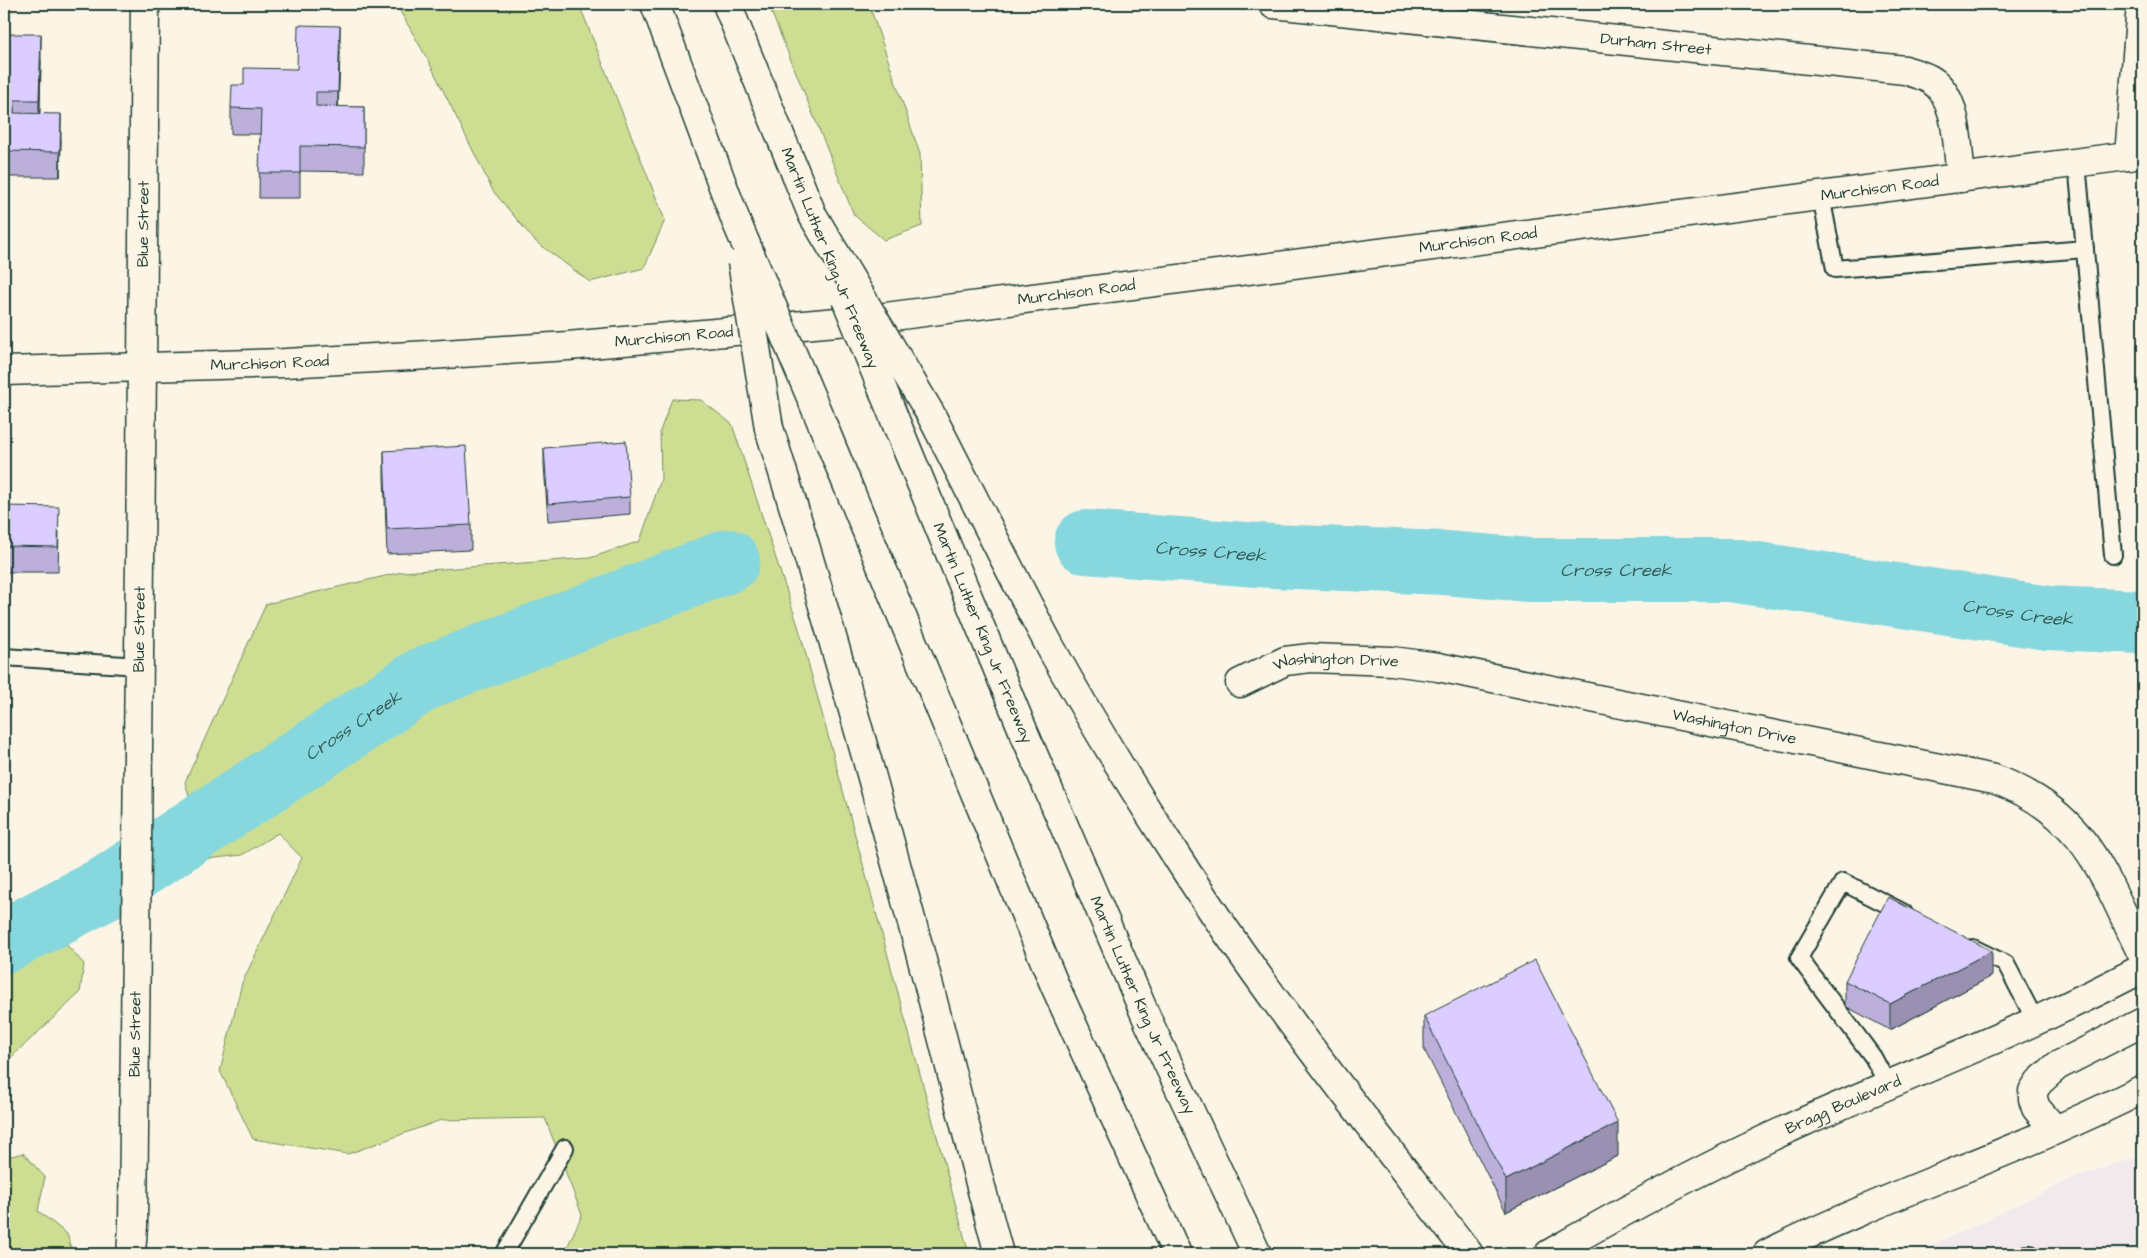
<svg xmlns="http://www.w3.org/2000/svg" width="2147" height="1258" font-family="'Architects Daughter',sans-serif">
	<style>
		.built { fill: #f2e9ed }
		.green { fill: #cdde92; stroke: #768e63 }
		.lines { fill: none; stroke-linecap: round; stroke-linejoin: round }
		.river { stroke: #86d7de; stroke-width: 64 }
		.lane-casing { stroke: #1f3d34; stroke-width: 20 }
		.street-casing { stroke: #1f3d34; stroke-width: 31 }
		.secondary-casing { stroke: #1f3d34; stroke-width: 31 }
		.primary-casing { stroke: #1f3d34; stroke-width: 31 }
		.highway-casing { stroke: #1f3d34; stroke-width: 31 }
		.lane { stroke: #fcf5e5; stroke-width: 16 }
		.street { stroke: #fcf5e5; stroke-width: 28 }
		.secondary { stroke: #fcf5e5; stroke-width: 28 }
		.primary { stroke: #fcf5e5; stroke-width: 28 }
		.highway { stroke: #fcf5e5; stroke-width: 28 }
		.highway-bridge-casing { stroke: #1f3d34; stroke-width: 31; stroke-linecap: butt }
		.highway-bridge { stroke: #fcf5e5; stroke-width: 28 }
		.wall { fill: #bcb0db; stroke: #1f3d34 }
		.shaded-wall { fill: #9990b2; stroke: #1f3d34 }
		.building { fill: #dbcdff; stroke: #1f3d34 }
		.labels { text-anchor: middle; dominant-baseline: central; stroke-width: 4; stroke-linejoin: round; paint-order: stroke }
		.street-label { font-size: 16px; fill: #1f3d34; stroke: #fcf5e5 }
		.water-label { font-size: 18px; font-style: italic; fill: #345c56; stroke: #fcf5e5 }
	</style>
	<rect width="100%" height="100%" fill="#fcf5e5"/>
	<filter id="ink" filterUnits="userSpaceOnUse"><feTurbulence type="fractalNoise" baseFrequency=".02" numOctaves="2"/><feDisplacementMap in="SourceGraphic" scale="10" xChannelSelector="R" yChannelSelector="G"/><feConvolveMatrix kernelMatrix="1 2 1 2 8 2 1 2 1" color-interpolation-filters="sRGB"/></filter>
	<g filter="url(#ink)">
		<path class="built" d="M2143 1155V1254H1915L2075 1177Z"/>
		<g class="green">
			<path d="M396 4H579L665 220 644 268 590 282 535 241 493 191 428 60Z"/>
			<path d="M768 4H869L920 154 922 226 884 240 854 215Z"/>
			<path d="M672 399 701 400 732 424 799 629 969 1254H564L582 1215 545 1118 441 1120 348 1154 253 1139 220 1071 242 983 302 858 278 833 242 855 207 859 185 782 266 604 402 572 590 558 640 541 661 479 660 431Z"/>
			<path d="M25 925 56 933 84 964 80 993 4 1064V927Z"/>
			<path d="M23 1153 45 1177 38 1211 67 1234 73 1254H4V1158Z"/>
		</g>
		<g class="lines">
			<g class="river">
				<path id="s1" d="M1086 542 1272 556 1445 563 1530 570H1731L2048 618 2143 622"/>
				<path id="s2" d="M4 941 108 887 425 678 728 561"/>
			</g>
			<g class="lane-casing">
				<g id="lane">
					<path d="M2077 163 2113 555"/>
					<path d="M1821 196 1835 269 2085 249"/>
					<path d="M4 657 139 666"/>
					<path d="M1973 948 2006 964 2036 1022"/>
					<path d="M1888 1085 1873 1057 1799 958 1843 882 1904 913"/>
					<path d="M504 1254 565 1148"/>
					<path d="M2026 1254H2031"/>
				</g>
			</g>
			<g class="street-casing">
				<g id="street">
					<path id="s3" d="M1273 4 1905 70C1913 73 1923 75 1931 80 1959 97 1957 148 1961 178"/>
					<path id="s4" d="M142 368 145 4"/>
					<path id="s5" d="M1240 683 1285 661 1310 658 1392 661 1438 667 1994 779C2087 813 2103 875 2143 956"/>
				</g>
			</g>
			<g class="secondary-casing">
				<g id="secondary">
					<path d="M2129 156 2141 4"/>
					<path id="s6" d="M131 1254 133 1226 142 368"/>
				</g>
			</g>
			<g class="primary-casing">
				<g id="primary">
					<path id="s7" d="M4 371 285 363 429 355 568 346 870 319 2143 154"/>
					<path d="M2055 1130 2036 1108 2033 1099V1091L2039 1082 2057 1066 2143 1022"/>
					<path id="s8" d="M1549 1254C1632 1206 1716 1161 1803 1122 1917 1071 2033 1027 2143 968"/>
					<path d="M1767 1254C1890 1193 2021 1151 2143 1089"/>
				</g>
			</g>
			<g class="highway-casing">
				<g id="highway">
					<path d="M655 4 736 221"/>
					<path d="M727 4 812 214"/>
					<path d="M930 413C971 492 1010 572 1052 650 1091 720 1133 789 1177 857 1265 995 1369 1124 1469 1254"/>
					<path id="s9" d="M897 425 1025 735 1148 1021 1257 1254"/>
					<path d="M769 428C826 608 876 789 925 971 950 1065 973 1160 999 1254"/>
					<path d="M824 428 1055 986 1177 1254"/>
				</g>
			</g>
			<use href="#lane" class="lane"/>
			<use href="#street" class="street"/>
			<use href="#secondary" class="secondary"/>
			<use href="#primary" class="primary"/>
			<use href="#highway" class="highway"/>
			<g class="highway-bridge-casing">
				<g id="highway-bridge">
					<path d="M812 214 930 413"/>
					<path d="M736 221 824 428"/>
					<path d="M742 262 769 428"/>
					<path d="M846 299 897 425"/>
				</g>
			</g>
			<use href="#highway-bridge" class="highway-bridge"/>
		</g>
		<g class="wall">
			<path d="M4 34 41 60 40 113 61 139 60 177H4Z"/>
			<path d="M340 51 338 107H364V172L300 171V198H259L260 134H231V108L244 85 297 69Z"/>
			<path d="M544 448 630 497V514L548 521 544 465Z"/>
			<path d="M384 451 471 525V550L387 554 384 476Z"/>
			<path d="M4 506 59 532 58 572H4Z"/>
			<path d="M1992 976 1890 1030 1845 1006V981Z"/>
			<path d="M1424 1016 1618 1156 1506 1212 1424 1049Z"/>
		</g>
		<g class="shaded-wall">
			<path d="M340 26V51L338 117V92Z"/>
			<path d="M41 34V60L39 126V100Z"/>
			<path d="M61 114V139L60 177V152Z"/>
			<path d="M1992 951V976L1890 1030V1004Z"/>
			<path d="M1618 1123V1156L1506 1212V1180Z"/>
		</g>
		<g class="building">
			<path d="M298 25 340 26 338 92H316V106L364 107V147L300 146V173H259L261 109 231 108 232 85H244V68L297 69Z"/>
			<path d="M4 34H41L39 100H15L14 113 61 114 60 152 4 151Z"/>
			<path d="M626 441 630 497 548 504 544 448Z"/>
			<path d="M466 446 471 525 387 529 384 451Z"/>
			<path d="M4 506 59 507 58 547 4 546Z"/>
			<path d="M1888 897 1992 951 1890 1004 1845 981Z"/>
			<path d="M1535 960 1618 1123 1506 1180 1424 1016Z"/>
		</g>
	</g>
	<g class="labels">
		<g class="street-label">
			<text stroke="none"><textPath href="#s3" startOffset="385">Durham Street</textPath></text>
			<text stroke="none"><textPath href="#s7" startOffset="1886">Murchison Road</textPath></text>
			<text stroke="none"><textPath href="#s4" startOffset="144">Blue Street</textPath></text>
			<text stroke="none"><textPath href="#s7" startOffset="1481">Murchison Road</textPath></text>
			<text transform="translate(830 258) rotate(68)">Martin Luther King Jr Freeway</text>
			<text stroke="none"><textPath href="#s7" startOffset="1076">Murchison Road</textPath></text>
			<text stroke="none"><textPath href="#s7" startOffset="671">Murchison Road</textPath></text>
			<text stroke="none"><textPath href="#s7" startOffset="266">Murchison Road</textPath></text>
			<text stroke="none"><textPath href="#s6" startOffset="625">Blue Street</textPath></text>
			<text stroke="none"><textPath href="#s9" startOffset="225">Martin Luther King Jr Freeway</textPath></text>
			<text stroke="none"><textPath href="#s5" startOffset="101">Washington Drive</textPath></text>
			<text stroke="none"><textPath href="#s5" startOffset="506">Washington Drive</textPath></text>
			<text stroke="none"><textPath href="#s9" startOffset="630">Martin Luther King Jr Freeway</textPath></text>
			<text stroke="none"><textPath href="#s6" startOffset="220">Blue Street</textPath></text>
			<text stroke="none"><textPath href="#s8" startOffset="330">Bragg Boulevard</textPath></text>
		</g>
		<g class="water-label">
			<text stroke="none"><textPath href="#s1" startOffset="125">Cross Creek</textPath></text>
			<text stroke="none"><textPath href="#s1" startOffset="531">Cross Creek</textPath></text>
			<text stroke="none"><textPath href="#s1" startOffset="936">Cross Creek</textPath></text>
			<text stroke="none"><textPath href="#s2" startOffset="411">Cross Creek</textPath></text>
		</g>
	</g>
	<rect width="2147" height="1258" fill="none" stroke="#fcf5e5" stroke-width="20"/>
	<rect x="10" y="10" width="2127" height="1238" fill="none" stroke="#1f3d34" stroke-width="2" filter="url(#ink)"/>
</svg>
